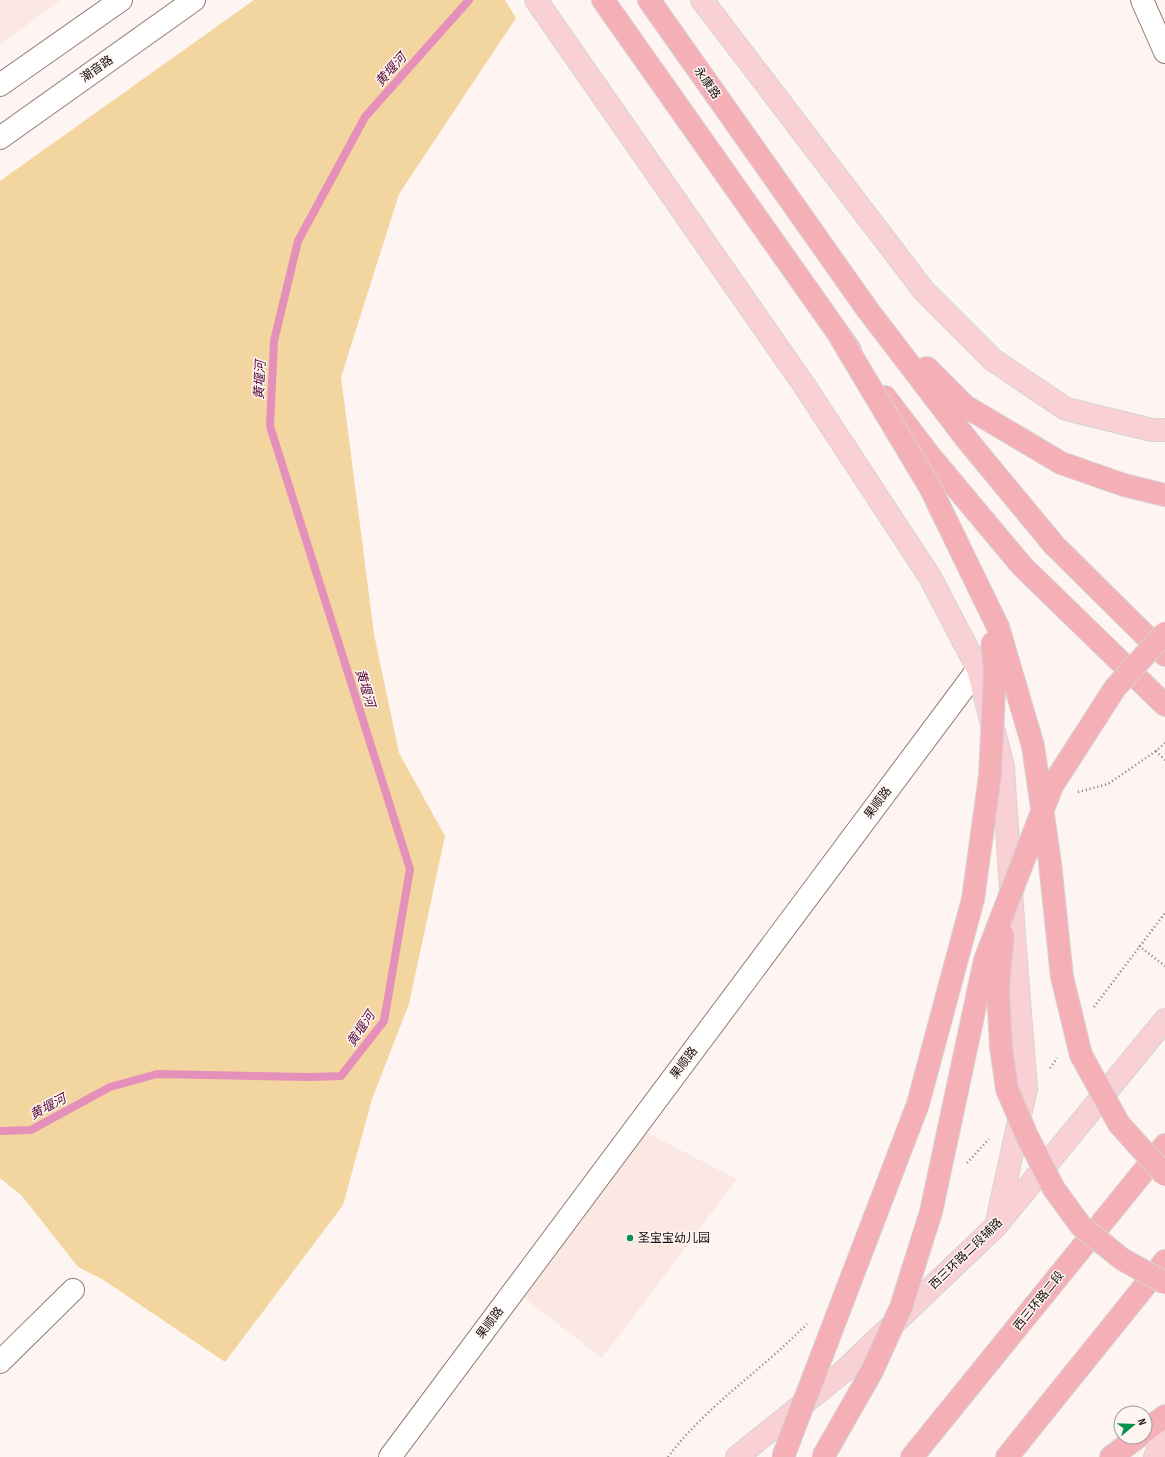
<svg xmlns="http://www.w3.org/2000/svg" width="1165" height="1457" font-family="'Sofia Sans Condensed','Noto Sans SC',sans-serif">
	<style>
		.built { fill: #fbe8e2 }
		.green { fill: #f2d59f }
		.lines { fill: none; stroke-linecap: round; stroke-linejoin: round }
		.stream { stroke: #e490ba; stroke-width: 8 }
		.minor-casing { stroke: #927d77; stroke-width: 24 }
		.major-casing { stroke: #d5d4d3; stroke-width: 24 }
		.highway-casing { stroke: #d5d4d3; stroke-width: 24 }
		.path { stroke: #847b79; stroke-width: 2.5; stroke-dasharray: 1 3; stroke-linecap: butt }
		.minor { stroke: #fff; stroke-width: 22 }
		.major { stroke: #f9d0d4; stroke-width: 22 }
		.highway { stroke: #f5b0b7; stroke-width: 22 }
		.highway-bridge-casing { stroke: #d5d4d3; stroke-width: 24; stroke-linecap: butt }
		.highway-bridge { stroke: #f5b0b7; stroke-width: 22 }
		.poi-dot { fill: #08904e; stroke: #fef4f2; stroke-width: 1.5 }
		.labels { text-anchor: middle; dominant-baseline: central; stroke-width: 3; stroke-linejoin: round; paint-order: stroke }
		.street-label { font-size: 12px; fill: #160e0c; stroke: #fef4f2 }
		.poi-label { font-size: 12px; fill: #160e0c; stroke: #fef4f2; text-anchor: start }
		.water-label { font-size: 13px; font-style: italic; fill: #570b39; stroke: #fef4f2 }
	</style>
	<rect width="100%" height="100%" fill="#fef4f2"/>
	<g class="built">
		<path d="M0 0H61L0 44Z"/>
		<path d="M645 1132 737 1179 602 1358 523 1297Z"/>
	</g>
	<path class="green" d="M254 0H505L516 18 399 194 341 377 374 634 399 753 445 836 409 1004 372 1099 343 1205 225 1362 102 1279 78 1267 22 1196 0 1178V181Z"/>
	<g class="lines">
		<path class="stream" d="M0 1131 31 1130 110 1087 157 1074 310 1077 341 1076 384 1021 410 869 270 426 274 341 298 241 365 117 469 0"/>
		<g class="minor-casing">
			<g id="minor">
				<path d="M1142 0 1165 52"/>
				<path d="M0 85 121 0"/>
				<path d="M0 138 194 0"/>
				<path d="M0 1362 73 1290"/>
				<path d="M390 1457 978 669"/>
			</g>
		</g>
		<g class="major-casing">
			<g id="major">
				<path d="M536 0 804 385 930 577 978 669 1003 767 1014 936 1026 1089 996 1226"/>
				<path d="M702 0 924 291 993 360 1066 409 1152 430H1165"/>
				<path d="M737 1457 843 1372 996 1226 1165 1020"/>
				<path d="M1155 1457 1165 1433"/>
			</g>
		</g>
		<g class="highway-casing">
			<g id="highway">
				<path d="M603 0 850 350"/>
				<path d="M649 0 867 309 968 441 1054 545 1165 655"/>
				<path d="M927 368 965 406 1061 463 1124 485 1165 495"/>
				<path d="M885 397 930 456 1022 566 1165 705"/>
				<path d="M1145 1431 1165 1416"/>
				<path d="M912 1457 1165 1145"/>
				<path d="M1007 1457 1165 1261"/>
				<path d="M1111 1457 1138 1437"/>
			</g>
		</g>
		<g class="path">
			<path d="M1165 743 1156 751 1165 760"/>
			<path d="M1078 792 1108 784 1156 751"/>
			<path d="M1139 946 1165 966"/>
			<path d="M1094 1007 1165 913"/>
			<path d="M1050 1068 1057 1058"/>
			<path d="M967 1163 989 1139"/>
			<path d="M668 1457C707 1405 762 1370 807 1324"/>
		</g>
		<use href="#minor" class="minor"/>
		<use href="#major" class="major"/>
		<use href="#highway" class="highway"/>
		<g class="highway-bridge-casing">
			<g id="highway-bridge">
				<path d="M839 335 930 487 998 627 1033 746 1050 863 1062 977 1081 1055 1119 1124 1165 1175"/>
				<path d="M1003 935 998 988 1001 1047 1007 1089 1027 1136 1054 1189 1081 1226 1122 1259 1165 1283"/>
				<path d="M783 1457 918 1104 973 899 990 776 995 670 992 643"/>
				<path d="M823 1457 872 1371 901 1307 931 1212 985 960 1052 786 1115 688 1165 633"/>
			</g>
		</g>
		<use href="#highway-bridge" class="highway-bridge"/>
	</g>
	<circle class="poi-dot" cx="630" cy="1238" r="4"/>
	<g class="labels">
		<g class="street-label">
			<text transform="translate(97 69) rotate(-35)">潮音路</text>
			<text transform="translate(707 83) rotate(55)">永康路</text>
			<text transform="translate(878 803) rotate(-53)">果顺路</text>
			<text transform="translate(684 1063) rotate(-53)">果顺路</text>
			<text transform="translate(966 1254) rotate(-44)">西三环路二段辅路</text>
			<text transform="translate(1039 1301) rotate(-51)">西三环路二段</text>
			<text transform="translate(490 1323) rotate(-53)">果顺路</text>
		</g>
		<g class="poi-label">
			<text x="638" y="1238">圣宝宝幼儿园</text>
		</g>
		<g class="water-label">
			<text transform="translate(391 70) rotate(-48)">黄堰河</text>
			<text transform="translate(260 380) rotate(-87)">黄堰河</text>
			<text transform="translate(365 688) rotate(73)">黄堰河</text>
			<text transform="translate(361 1029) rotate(-56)">黄堰河</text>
			<text transform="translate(48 1107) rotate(-28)">黄堰河</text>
		</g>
	</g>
	<g transform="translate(1133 1425) rotate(71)"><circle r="19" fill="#fef4f2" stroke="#a19896"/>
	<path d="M0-3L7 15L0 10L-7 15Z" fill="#08904e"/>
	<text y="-6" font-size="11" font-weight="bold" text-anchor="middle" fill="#160e0c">N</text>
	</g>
</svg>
